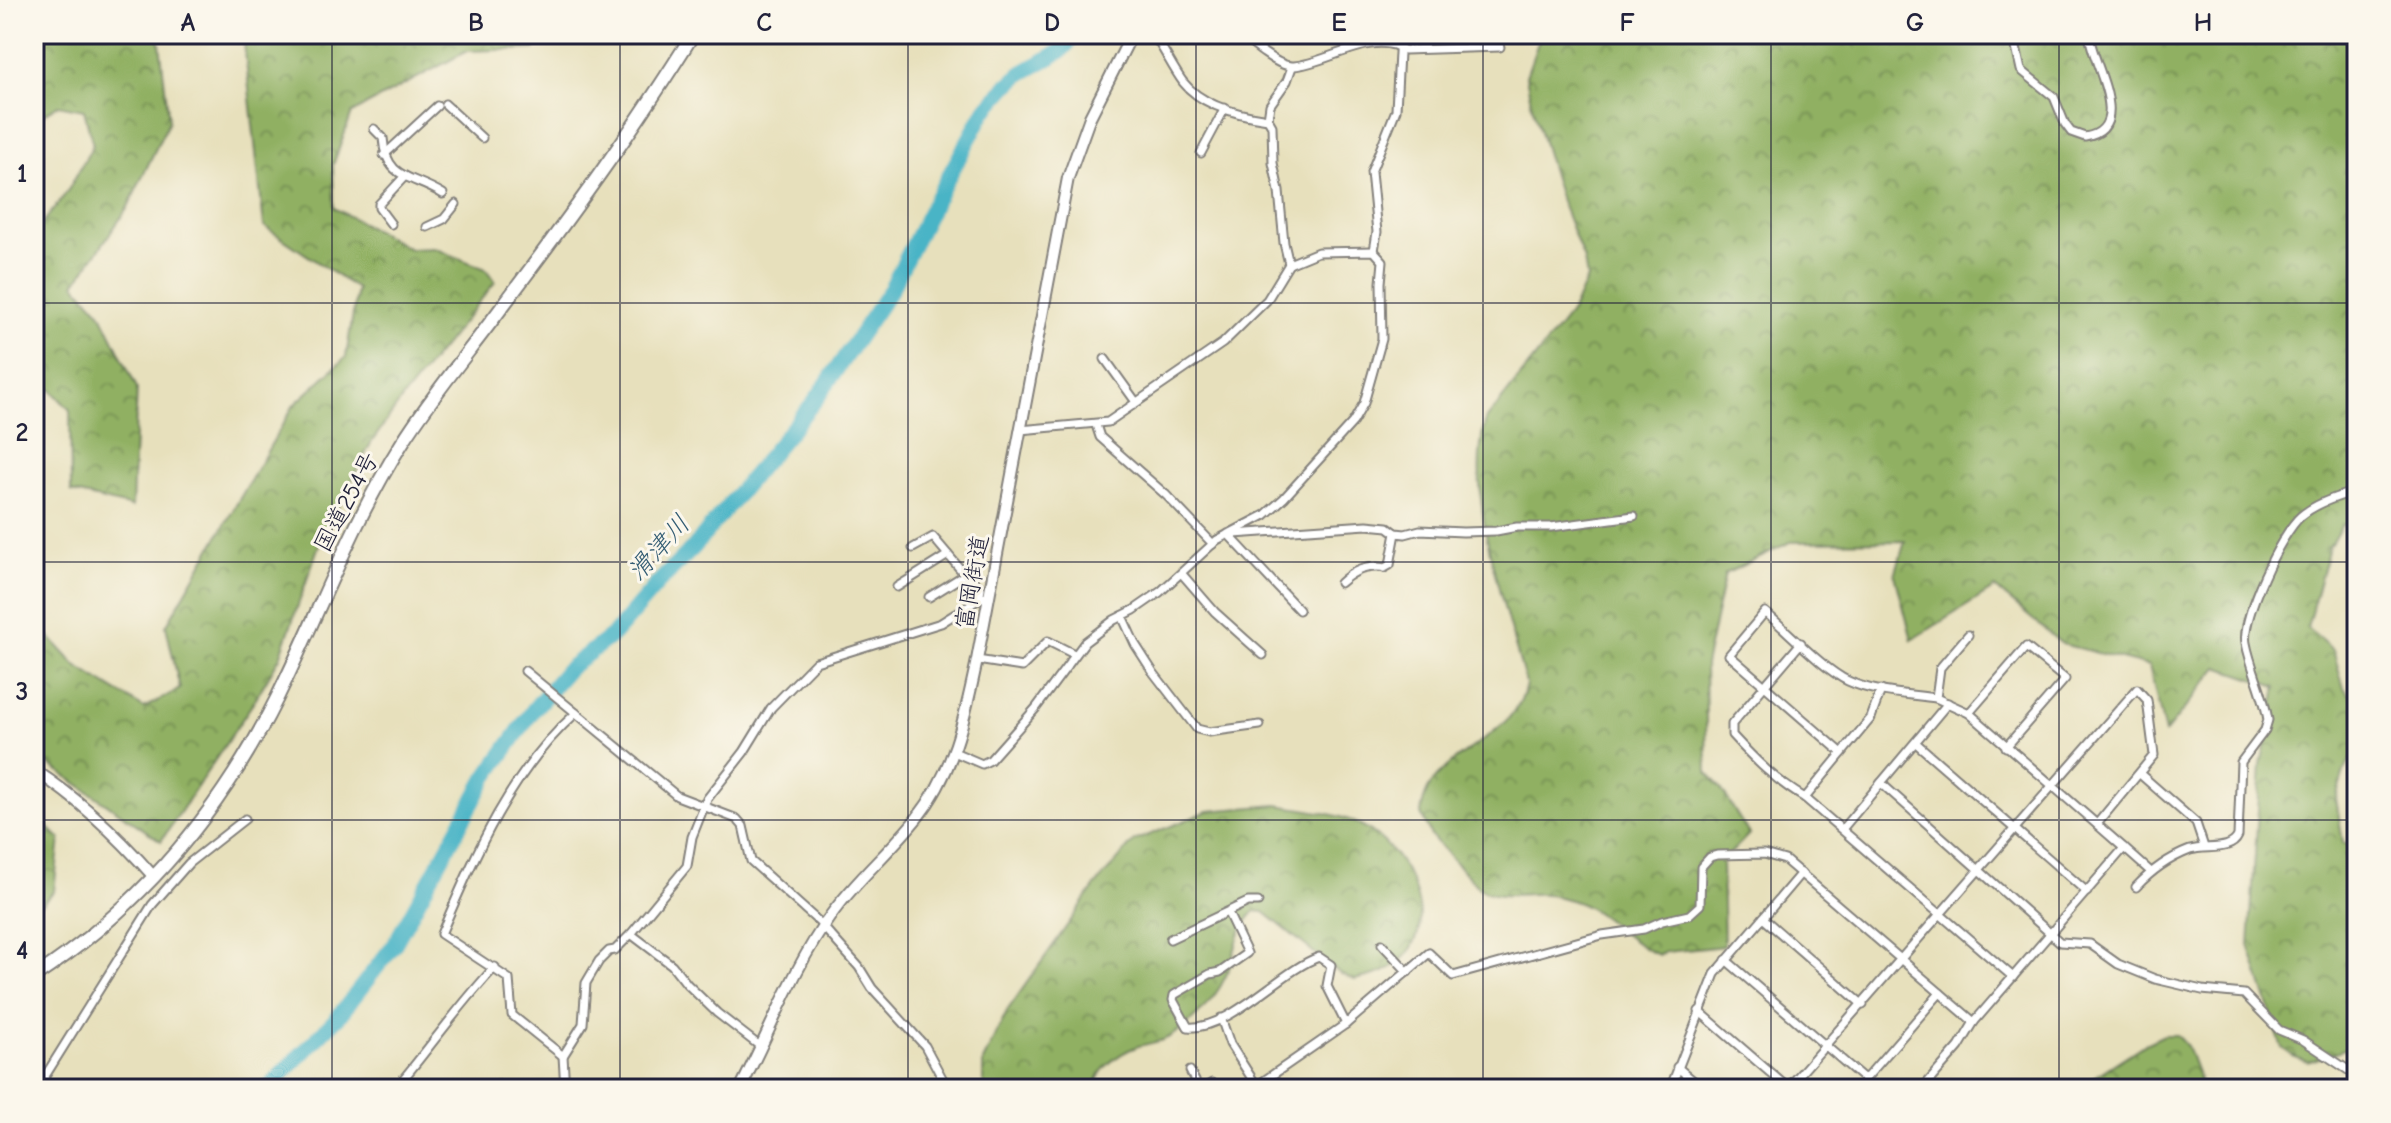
<svg xmlns="http://www.w3.org/2000/svg" width="2391" height="1123" font-family="'Comic Neue','Klee One',sans-serif">
	<style>
		.forest { fill: url(#forest-crowns); stroke: #59694e; stroke-width: 2 }
		.lines { fill: none; stroke-linecap: round; stroke-linejoin: round }
		.river { stroke: #49b4c6; stroke-width: 16 }
		.street-casing { stroke: #84817c; stroke-width: 11 }
		.secondary-casing { stroke: #84817c; stroke-width: 14 }
		.highway-casing { stroke: #84817c; stroke-width: 16 }
		.street { stroke: #fff; stroke-width: 7 }
		.secondary { stroke: #fff; stroke-width: 10 }
		.highway { stroke: #fff; stroke-width: 12 }
		.grid { fill: none; stroke: #22223b; stroke-width: 2; stroke-opacity: 0.55 }
		.labels { text-anchor: middle; dominant-baseline: central; stroke-width: 6; stroke-linejoin: round; paint-order: stroke }
		.street-label { font-size: 24px; fill: #22223b; stroke: #fbf7ec }
		.water-label { font-size: 26px; font-style: italic; fill: #325c73; stroke: #fbf7ec }
		.neatline { fill: none; stroke: #22223b; stroke-width: 3 }
		.grid-label { font-size: 26px; text-anchor: middle; font-weight: bold; fill: #22223b }
	</style>
	<defs>
		<pattern id="forest-crowns" width="20" height="18" patternUnits="userSpaceOnUse" patternTransform="scale(2)"><rect width="20" height="18" fill="#90b062"/><path d="M2 6a3 3 0 1 1 6 0M12 15a3 3 0 1 1 6 0" fill="none" stroke="#758f52"/></pattern>
	</defs>
	<rect width="100%" height="100%" fill="#fbf7ec"/>
	<filter id="ink" filterUnits="userSpaceOnUse"><feTurbulence type="fractalNoise" baseFrequency=".0125" numOctaves="2"/><feDisplacementMap in="SourceGraphic" scale="16" xChannelSelector="R" yChannelSelector="G"/><feConvolveMatrix kernelMatrix="1 2 1 2 8 2 1 2 1" color-interpolation-filters="sRGB"/></filter>
	<filter id="wash" filterUnits="userSpaceOnUse"><feTurbulence type="fractalNoise" baseFrequency=".006" numOctaves="4" result="noise"/><feDisplacementMap in="SourceGraphic" scale="32" xChannelSelector="R" yChannelSelector="G"/><feGaussianBlur stdDeviation="1.8" result="paint"/><feColorMatrix in="noise" values="0 0 0 0 0 0 0 0 0 0 0 0 0 0 0 0 0 1.4 0 .05"/><feComposite in="paint" operator="in"/></filter>
	<g filter="url(#wash)">
		<rect width="100%" height="100%" fill="#e7e0bc"/>
		<g class="forest">
			<path d="M34 34H159L169 121 127 209 75 284 100 312 137 388 132 507 71 492 70 410 39 377 34 367V234L67 192 93 145 84 110 58 105 34 121Z"/>
			<path d="M243 34H547L534 49 467 51 352 113 333 165 334 208 410 249 434 248 486 269 495 282 405 395 371 443 320 542 280 657 253 703 161 841 34 754V620L76 666 144 708 180 689 166 626 294 405 346 357 357 289 264 226Z"/>
			<path d="M1541 34H2357V520L2342 525 2329 547 2307 628 2333 650 2344 688 2357 703V749L2345 769 2336 798 2343 843 2357 847V1040L2353 1046 2308 1062 2293 1056 2282 1048 2249 945 2261 765 2277 687 2218 667 2165 733 2149 666 2062 644 1995 588 1912 640 1895 575 1905 541 1790 542 1725 574 1705 665 1707 772 1720 787 1749 834 1722 862 1724 946 1666 952 1659 955C1626 943 1604 909 1570 900 1562 898 1553 895 1545 894 1523 892 1499 901 1479 888L1431 836 1421 814C1422 806 1424 797 1428 789 1452 748 1518 734 1526 684 1506 610 1463 495 1486 420L1572 311 1587 278 1584 260 1561 201 1531 102 1526 76Z"/>
			<path d="M1277 805C1310 811 1350 813 1376 835 1418 870 1446 942 1383 972 1374 976 1363 978 1354 980L1339 973 1264 912 1255 911C1236 931 1238 943 1230 966 1220 995 1196 1020 1171 1036 1161 1043 1147 1043 1136 1047 1120 1053 1093 1071 1097 1089H986L983 1082V1061L1007 1011 1095 886 1134 841 1208 811Z"/>
			<path d="M34 814 60 839 54 891 34 911Z"/>
			<path d="M2164 1035H2177L2187 1046 2203 1089H2082L2088 1081 2145 1044Z"/>
		</g>
		<g class="lines">
			<path class="river" d="M267 1089 338 1017 394 945 486 778 534 709 568 669 614 634 658 583 695 546 817 398 891 289 936 199 984 112 1006 87 1022 73 1061 51 1076 34"/>
		</g>
	</g>
	<g filter="url(#ink)">
		<g class="lines">
			<g class="street-casing">
				<g id="street">
					<path d="M1153 34C1164 49 1172 67 1183 82 1202 106 1239 115 1268 119"/>
					<path d="M1242 34C1247 41 1253 45 1261 51 1270 57 1282 67 1294 66 1326 64 1374 29 1404 50L1500 47"/>
					<path d="M2013 34 2021 70 2054 97 2065 124 2071 132 2085 137C2136 129 2091 62 2089 34"/>
					<path d="M445 104 482 138"/>
					<path d="M374 129 383 138C386 181 413 175 443 194"/>
					<path d="M1201 153 1225 108"/>
					<path d="M384 155 437 106"/>
					<path d="M391 224 379 208V204L405 176"/>
					<path d="M427 227 444 219 456 204"/>
					<path d="M1374 251 1377 232 1371 172 1396 110 1400 34"/>
					<path d="M1289 264 1284 243 1279 191 1273 163 1272 126 1268 119 1270 105 1287 81 1292 67"/>
					<path d="M1105 359 1136 402"/>
					<path d="M1096 425 1100 437 1166 495 1213 544"/>
					<path d="M1228 534 1299 610"/>
					<path d="M1234 534 1367 525 1388 527 1396 533 1405 534 1420 530 1463 532 1496 531 1517 527H1551L1634 516"/>
					<path d="M913 548 933 537 961 570 981 588 979 599"/>
					<path d="M1182 574 1215 612 1263 655"/>
					<path d="M1340 583C1351 573 1361 567 1377 567 1389 567 1379 571 1390 565L1396 533"/>
					<path d="M897 587 948 555"/>
					<path d="M929 597 966 574"/>
					<path d="M1122 616 1135 644 1153 672 1197 729 1209 732 1260 725"/>
					<path d="M1801 643 1732 724V735C1755 760 1776 781 1805 798L1842 753 1729 655 1765 612C1788 631 1823 669 1848 681 1874 693 1908 694 1936 698"/>
					<path d="M977 660 1022 667 1048 641 1074 654"/>
					<path d="M525 671 677 796 737 819 743 826 751 861 819 922 859 967 872 988 925 1046 948 1089"/>
					<path d="M1969 713 2026 647 2065 679 2006 747"/>
					<path d="M1916 743 2087 892"/>
					<path d="M954 752 982 764 990 760 1036 708 1085 642 1114 620 1134 610 1160 592 1217 540 1265 515 1284 498 1353 422 1364 403 1382 339 1381 283 1383 261 1374 251 1318 252 1289 264 1267 300 1223 343 1108 422 1020 430"/>
					<path d="M1842 753 1871 718 1881 690"/>
					<path d="M2140 774 2196 823 2204 847"/>
					<path d="M1881 783 2060 942 2090 944 2118 964 2155 979 2202 990 2244 994 2279 1030 2303 1040 2357 1076"/>
					<path d="M1805 798 2013 977"/>
					<path d="M1843 828 1948 703"/>
					<path d="M2124 848 2151 872"/>
					<path d="M1801 873 1763 918 1863 1005"/>
					<path d="M2136 887C2151 871 2169 858 2190 850 2206 845 2231 852 2238 836L2241 762 2265 730 2268 720C2264 694 2251 669 2246 643 2241 618 2281 533 2301 516 2316 503 2338 496 2357 491"/>
					<path d="M1228 913 1247 953 1220 972 1210 974 1174 995 1173 1000 1188 1027C1229 1031 1281 970 1319 957L1331 965 1327 986 1346 1024"/>
					<path d="M631 934 672 965 687 984 717 1013 761 1047"/>
					<path d="M1170 939 1248 902H1258"/>
					<path d="M1382 944 1408 972"/>
					<path d="M1726 960 1863 1078 1867 1077 1940 993"/>
					<path d="M1699 1011 1788 1088"/>
					<path d="M1221 1018 1230 1044 1256 1085"/>
					<path d="M563 1056 512 1015 509 979 441 934C475 855 510 772 576 713"/>
					<path d="M1677 1067 1703 1089"/>
					<path d="M1190 1071 1199 1089"/>
					<path d="M37 1089 152 905 189 863 245 819"/>
					<path d="M395 1089C429 1049 459 1005 495 967"/>
					<path d="M485 1089 497 1084 506 1089"/>
					<path d="M565 1089 563 1056 583 1024 586 983 599 961 609 951 615 950 631 934 687 866 692 837 707 799 744 752 771 708 816 662 941 623 979 599 990 595"/>
					<path d="M1202 1089 1212 1083"/>
					<path d="M1252 1089 1346 1024 1429 953 1453 976 1602 935 1644 929 1662 921 1689 915 1700 905 1701 867 1710 857 1717 855 1764 854 1785 860 1974 1022"/>
					<path d="M1670 1089 1715 974 1763 918"/>
					<path d="M1787 1089 2137 689 2147 700 2154 755 2097 824"/>
					<path d="M1922 1089 1959 1047 1974 1022 2124 848 1969 713 1936 698 1940 668 1968 635"/>
				</g>
			</g>
			<g class="secondary-casing">
				<g id="secondary">
					<path d="M34 770C78 798 120 838 154 877"/>
					<path d="M740 1089C770 1032 793 968 831 915 856 880 890 852 917 818 954 772 965 717 977 660L1068 178 1090 117 1132 34"/>
				</g>
			</g>
			<g class="highway-casing">
				<path id="highway" d="M34 977C141 907 221 811 277 698 319 613 351 524 402 443 432 395 469 352 502 307 569 218 635 128 693 34"/>
			</g>
			<use href="#street" class="street"/>
			<use href="#secondary" class="secondary"/>
			<use href="#highway" class="highway"/>
		</g>
	</g>
	<path class="grid" d="M332 34V1089M620 34V1089M908 34V1089M1196 34V1089M1483 34V1089M1771 34V1089M2059 34V1089M34 303H2357M34 562H2357M34 820H2357"/>
	<g class="labels">
		<g class="street-label">
			<text transform="translate(346 502) rotate(-62)">国道254号</text>
			<text transform="translate(972 582) rotate(-80)">富岡街道</text>
		</g>
		<g class="water-label">
			<text transform="translate(659 548) rotate(-48)">滑津川</text>
		</g>
	</g>
	<rect width="2391" height="1123" fill="none" stroke="#fbf7ec" stroke-width="88"/>
	<rect x="44" y="44" width="2303" height="1035" class="neatline"/>
	<g class="grid-label">
		<text x="188" y="31">A</text>
		<text x="476" y="31">B</text>
		<text x="764" y="31">C</text>
		<text x="1052" y="31">D</text>
		<text x="1339" y="31">E</text>
		<text x="1627" y="31">F</text>
		<text x="1915" y="31">G</text>
		<text x="2203" y="31">H</text>
		<text x="22" y="182">1</text>
		<text x="22" y="441">2</text>
		<text x="22" y="700">3</text>
		<text x="22" y="959">4</text>
	</g>
</svg>
